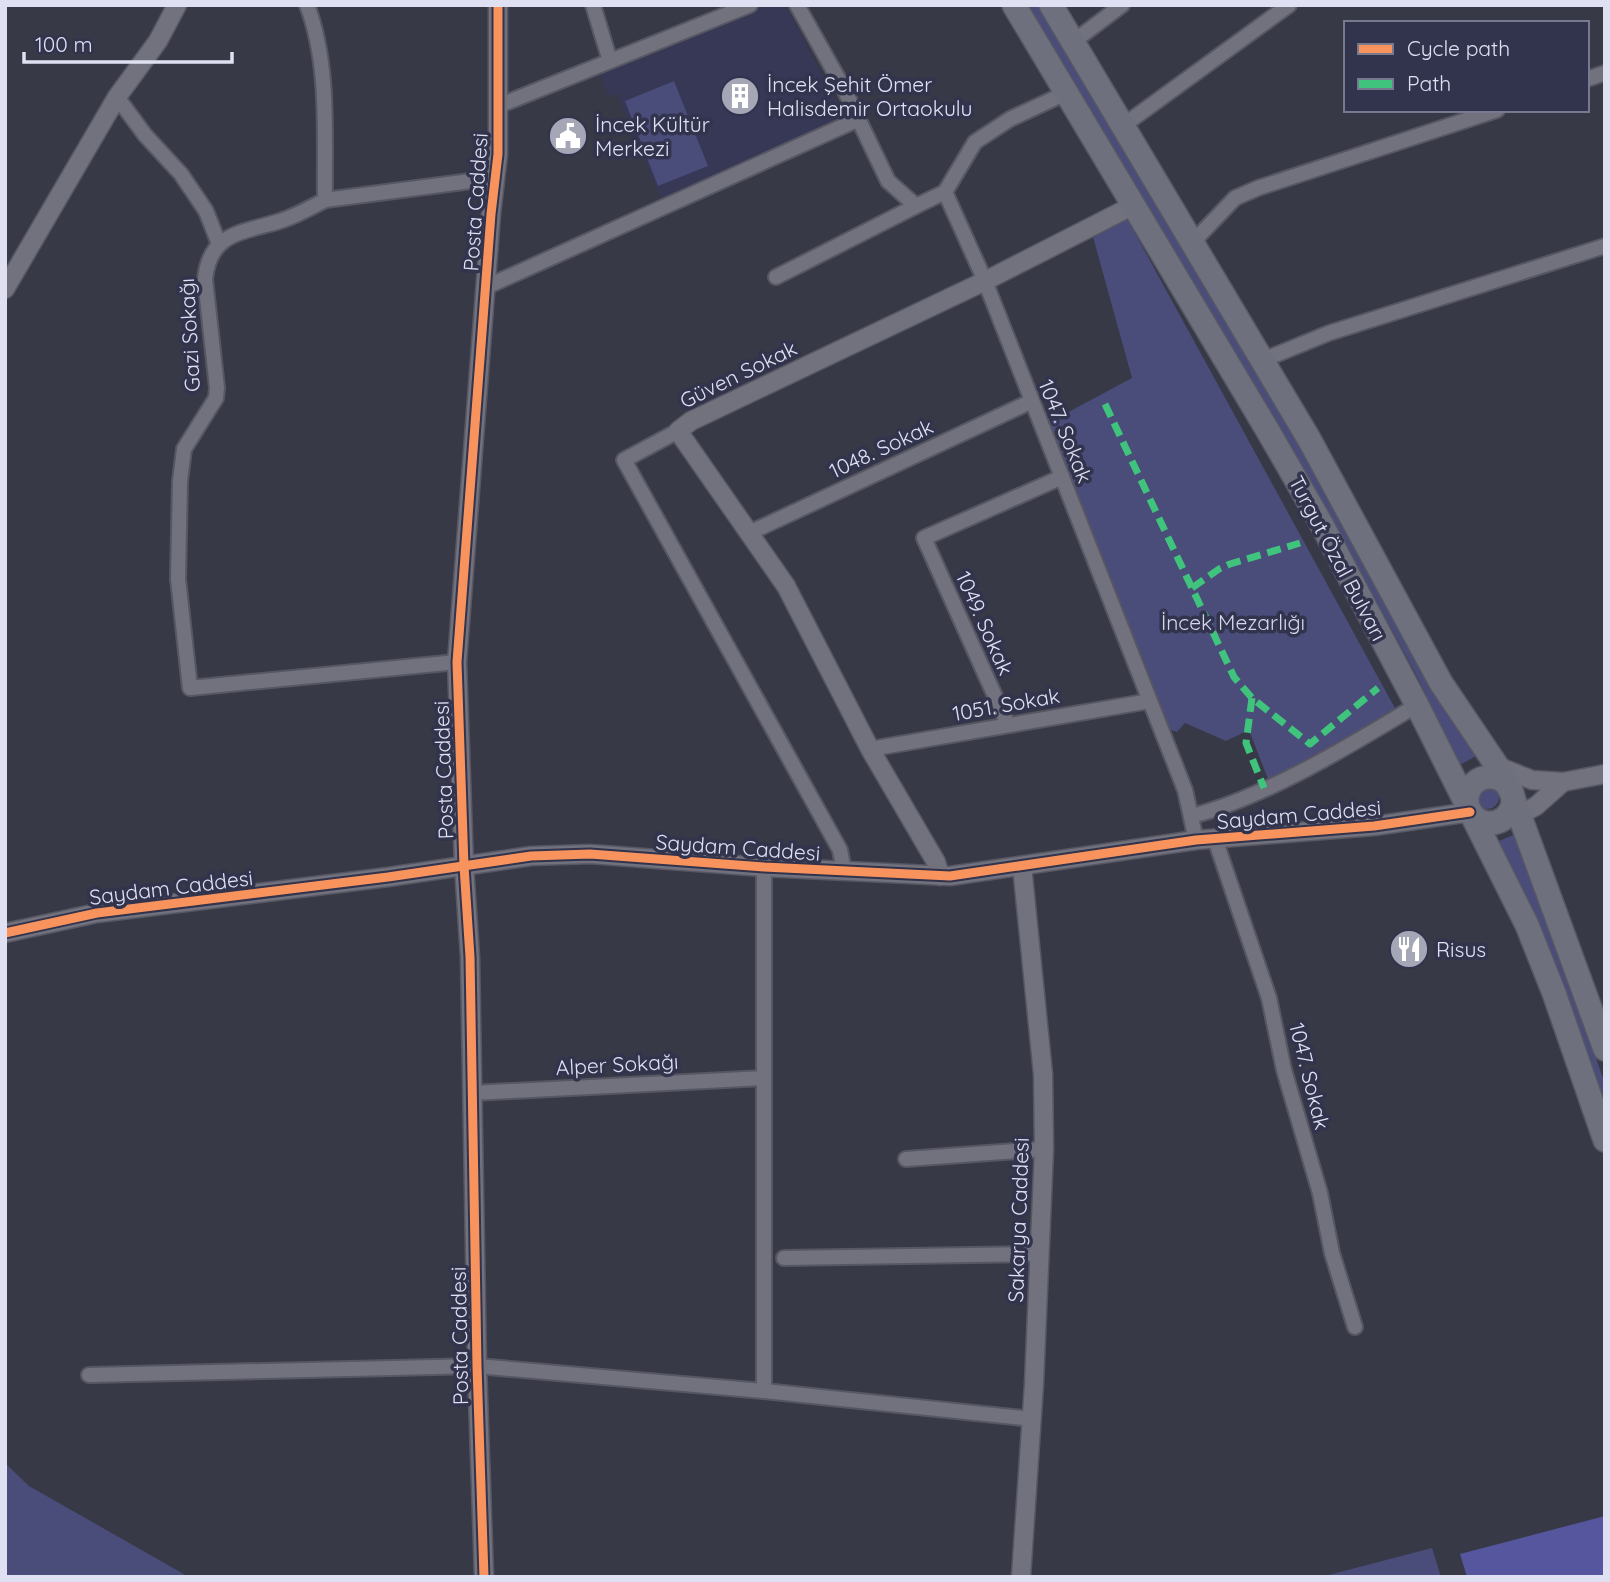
<svg xmlns="http://www.w3.org/2000/svg" width="1610" height="1582" font-family="Quicksand,sans-serif">
	<style>
		.built { fill: #363856 }
		.green { fill: #4a4c79 }
		.forest { fill: #55569e }
		.lines { fill: none; stroke-linecap: round; stroke-linejoin: round }
		.minor-casing { stroke: #575764; stroke-width: 18 }
		.tertiary-casing { stroke: #575764; stroke-width: 21 }
		.primary-casing { stroke: #575764; stroke-width: 26 }
		.minor { stroke: #71727d; stroke-width: 14 }
		.tertiary { stroke: #71727d; stroke-width: 18 }
		.primary { stroke: #6f707e; stroke-width: 23 }
		.quiet { stroke: #40c37c; stroke-width: 7; stroke-dasharray: 14 7; stroke-linecap: butt }
		.cycleway-casing { stroke: #32334d; stroke-width: 13 }
		.cycleway { stroke: #f8935d; stroke-width: 9 }
		.labels { text-anchor: middle; dominant-baseline: central; stroke-width: 7; stroke-linejoin: round; paint-order: stroke }
		.poi-label { font-size: 21px; fill: #dfe1f2; stroke: #32334d; text-anchor: start }
		.street-label { font-size: 21px; fill: #dfe1f2; stroke: #32334d }
		.park-label { font-size: 21px; fill: #d4d7ee; stroke: #32334d }
	</style>
	<rect width="100%" height="100%" fill="#383947"/>
	<path class="built" d="M766 5H783L790 13 841 111 836 121 661 199 617 94 608 96 599 73Z"/>
	<g class="green">
		<path d="M1027 5H1038C1128 157 1223 307 1310 460 1365 558 1412 663 1476 756L1456 767 1438 721 1419 680 1325 505Z"/>
		<path d="M674 81 708 166 658 186 625 101Z"/>
		<path d="M1125 215 1396 710 1325 752 1268 779 1249 730 1226 741 1185 723 1177 732 1166 728 1048 423 1132 378 1093 237Z"/>
		<circle cx="1487" cy="797" r="12"/>
		<path d="M1516 834 1528 874 1567 974 1605 1084V1111C1580 1038 1560 962 1525 893 1517 876 1504 859 1494 843Z"/>
		<path d="M5 1463 29 1486 189 1577H5Z"/>
		<path d="M1432 1548 1441 1577H1321Z"/>
	</g>
	<path class="forest" d="M1605 1516V1577H1467L1460 1554Z"/>
	<g class="lines">
		<g class="minor-casing">
			<g id="minor">
				<path d="M307 5C330 65 324 137 325 200 310 208 296 216 280 221 242 233 210 232 205 279L217 388 216 398 184 449 180 481 178 579 190 688 457 662"/>
				<path d="M593 5 610 61"/>
				<path d="M797 5 844 89 888 181 916 206 945 192"/>
				<path d="M1073 42 1122 5"/>
				<path d="M1587 79 1605 73"/>
				<path d="M1066 93 1010 119 975 142 945 192 985 281 1185 790 1196 840"/>
				<path d="M117 97 145 135 181 174 206 211 219 244"/>
				<path d="M498 106 750 5"/>
				<path d="M1124 125 1289 5"/>
				<path d="M325 200 494 178"/>
				<path d="M1193 242 1235 198 1258 188 1497 110"/>
				<path d="M776 277 916 206"/>
				<path d="M486 287 859 119"/>
				<path d="M1263 360 1329 333 1605 246"/>
				<path d="M678 431 624 460 840 850 844 871"/>
				<path d="M749 533 1032 401"/>
				<path d="M1008 725 924 538 1062 477"/>
				<path d="M870 749 1150 701"/>
				<path d="M1192 816C1266 797 1351 745 1417 705"/>
				<path d="M1215 839 1269 998 1284 1070 1320 1193 1332 1253 1355 1327"/>
				<path d="M764 867V1391"/>
				<path d="M473 1093 764 1078"/>
				<path d="M906 1159 1044 1149"/>
				<path d="M784 1258 1040 1254"/>
				<path d="M89 1375 477 1366 764 1391 1032 1419"/>
			</g>
		</g>
		<g class="tertiary-casing">
			<g id="tertiary">
				<path d="M5 289 117 97 158 41 177 5"/>
				<path d="M1497 766 1532 780 1563 782 1605 774"/>
				<path d="M1521 814 1536 806 1563 782"/>
				<path d="M940 876 936 862 870 749 786 586 678 431 691 421 985 281 1134 205"/>
				<path d="M5 933 97 913 388 877 531 856 590 854 764 867 950 876 1196 840 1374 826 1470 812"/>
				<path d="M484 1577 477 1366 470 957 464 866 457 662 491 214 498 154V5"/>
				<path d="M1021 1577 1034 1384 1044 1149 1043 1074 1022 866"/>
			</g>
		</g>
		<g class="primary-casing">
			<g id="primary">
				<path d="M1014 5 1268 431 1322 525 1417 705 1527 925 1554 993 1605 1140"/>
				<path d="M1051 5 1309 439 1441 683 1497 766 1511 792 1605 1049"/>
				<circle cx="1490" cy="800" r="23"/>
			</g>
		</g>
		<use href="#minor" class="minor"/>
		<use href="#tertiary" class="tertiary"/>
		<use href="#primary" class="primary"/>
		<g class="quiet">
			<path d="M1105 404 1234 677 1252 698 1310 744 1378 688"/>
			<path d="M1192 588 1219 569 1230 564 1300 543"/>
			<path d="M1252 698 1246 743 1264 788"/>
		</g>
		<g class="cycleway-casing">
			<g id="cycleway">
				<path d="M5 933 97 913 388 877 531 856 590 854 764 867 950 876 1196 840 1374 826 1470 812"/>
				<path d="M484 1577 477 1366 470 957 464 866 457 662 491 214 498 154V5"/>
			</g>
		</g>
		<use href="#cycleway" class="cycleway"/>
	</g>
	<defs>
		<g id="building-disc" transform="scale(2.0125)"><circle r="9.5" fill="#a5a6b6" stroke="#32334d"/><path d="M-4-6H4V6H1V3H-1V6H-4ZM-2.5-4.3h1.7v1.8h-1.7ZM.8-4.3h1.7v1.8H.8ZM-2.5-1h1.7V.8h-1.7ZM.8-1h1.7V.8H.8Z" fill="#fff"/></g>
		<g id="civic-disc" transform="scale(2.0125)"><circle r="9.5" fill="#a5a6b6" stroke="#32334d"/><path d="M-.6-6.5H3V-4.5H.6V-3L4-1V1h2V6H-6V1h2V-1L-.6-3ZM-1.2 2.5V6h2.4V2.5Z" fill="#fff"/></g>
		<g id="restaurant-disc" transform="scale(2.0125)"><circle r="9.5" fill="#a5a6b6" stroke="#32334d"/><path d="M-5-6h1v4h1v-4h1v4h1v-4h1v5L-1.5 .5V6h-2V.5L-5-1ZM5-6V6H3V1.5H1.5Q1.5-4 5-6Z" fill="#fff"/></g>
	</defs>
	<g fill-rule="evenodd">
		<use href="#building-disc" x="740" y="96"/>
		<use href="#civic-disc" x="568" y="136"/>
		<use href="#restaurant-disc" x="1409" y="949"/>
	</g>
	<g class="labels">
		<g class="poi-label">
			<text x="767" y="84">İncek Şehit Ömer<tspan x="767" dy="24">Halisdemir Ortaokulu</tspan></text>
			<text x="595" y="124">İncek Kültür<tspan x="595" dy="24">Merkezi</tspan></text>
			<text x="1436" y="949">Risus</text>
		</g>
		<g class="street-label">
			<text transform="translate(475 202) rotate(-86)">Posta Caddesi</text>
			<text transform="translate(189 335) rotate(-93)">Gazi Sokağı</text>
			<text transform="translate(738 374) rotate(-26)">Güven Sokak</text>
			<text transform="translate(1066 431) rotate(68)">1047. Sokak</text>
			<text transform="translate(881 448) rotate(-25)">1048. Sokak</text>
			<text transform="translate(1338 558) rotate(62)">Turgut Özal Bulvarı</text>
			<text transform="translate(985 623) rotate(66)">1049. Sokak</text>
			<text transform="translate(1006 704) rotate(-10)">1051. Sokak</text>
			<text transform="translate(443 770) rotate(-92)">Posta Caddesi</text>
			<text transform="translate(1299 814) rotate(-5)">Saydam Caddesi</text>
			<text transform="translate(738 847) rotate(4)">Saydam Caddesi</text>
			<text transform="translate(171 887) rotate(-7)">Saydam Caddesi</text>
			<text transform="translate(617 1064) rotate(-3)">Alper Sokağı</text>
			<text transform="translate(1310 1076) rotate(76)">1047. Sokak</text>
			<text transform="translate(1018 1220) rotate(-88)">Sakarya Caddesi</text>
			<text transform="translate(459 1336) rotate(-91)">Posta Caddesi</text>
		</g>
		<g class="park-label">
			<text x="1233" y="622">İncek Mezarlığı</text>
		</g>
	</g>
	<rect width="1610" height="1582" fill="none" stroke="#dfe1f2" stroke-width="14"/>
	<rect x="1344" y="21" width="245" height="91" fill="#32334d" stroke="#77798f" stroke-width="2"/>
	<rect x="1358" y="44" width="35" height="10" fill="#f8935d" stroke="#77798f" stroke-width="2"/>
	<text x="1407" y="56" font-size="21" fill="#dfe1f2">Cycle path</text>
	<rect x="1358" y="79" width="35" height="10" fill="#40c37c" stroke="#77798f" stroke-width="2"/>
	<text x="1407" y="91" font-size="21" fill="#dfe1f2">Path</text>
	<path d="M24 52v10h208v-10" fill="none" stroke="#dfe1f2" stroke-width="3.5"/>
	<text x="35" y="52" font-size="21" fill="#dfe1f2" stroke="#32334d" stroke-width="5" paint-order="stroke">100 m</text>
</svg>
